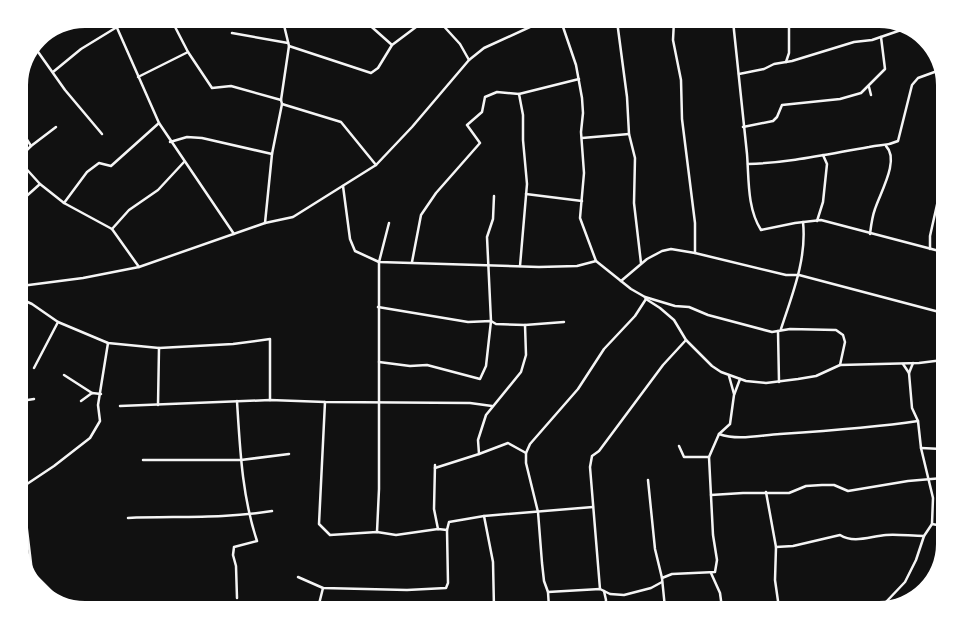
<svg xmlns="http://www.w3.org/2000/svg" width="964" height="629" font-family="'Crimson Pro',serif">
	<style>
		.lines { fill: none; stroke-linecap: round; stroke-linejoin: round }
		.minor { stroke: #f5f5f5; stroke-width: 2.5 }
	</style>
	<rect width="100%" height="100%" fill="#111"/>
	<g class="lines">
		<g class="minor">
			<path d="M114 21 159 123 234 234"/>
			<path d="M172 21 188 52 212 88 231 86 281 100"/>
			<path d="M365 21 392 45"/>
			<path d="M439 21 460 44 469 60"/>
			<path d="M561 21 576 65 582 98 583 113 581 132 584 173 580 218 596 261 631 289 645 297 646 299 660 308 674 320 686 340 712 366 721 372 746 381 766 383 798 379 816 376 840 365 919 363 943 360"/>
			<path d="M617 21 627 97 629 134 635 158 634 203 641 263"/>
			<path d="M674 21 673 40 681 80 682 119 695 223V253"/>
			<path d="M733 21 747 154C749 179 747 208 761 230L795 223 821 220 943 252"/>
			<path d="M232 33 288 43"/>
			<path d="M289 46 371 73 378 68 392 45 424 21"/>
			<path d="M36 49 65 90 102 134"/>
			<path d="M786 62 789 53V21"/>
			<path d="M53 72 81 49 117 27"/>
			<path d="M739 74 764 69 774 64 792 61 854 42 872 40 904 29"/>
			<path d="M138 77 188 52"/>
			<path d="M869 87 871 95"/>
			<path d="M519 94 523 115V140L527 184 520 266"/>
			<path d="M282 104 341 122 376 165"/>
			<path d="M743 127 773 121 777 117 782 105 840 99 861 93 885 69 881 37"/>
			<path d="M21 130 31 146"/>
			<path d="M582 138 629 134"/>
			<path d="M170 142 187 137 202 138 272 154"/>
			<path d="M21 156 31 146 56 127"/>
			<path d="M21 163 40 184 64 203 112 229 139 267"/>
			<path d="M748 164C789 163 828 154 869 147 882 144 885 147 898 141L912 85 918 78 940 70"/>
			<path d="M343 186 350 239 355 251 379 262 539 267 577 266 596 261"/>
			<path d="M526 194 582 201"/>
			<path d="M21 201 40 184"/>
			<path d="M64 203 87 172 99 163 111 166 159 123"/>
			<path d="M817 221 823 202 827 164 823 155"/>
			<path d="M265 223 272 154 282 104 281 100 289 46 283 21"/>
			<path d="M112 229 129 210 158 190 184 162"/>
			<path d="M870 234C871 226 872 217 875 209 880 193 900 160 886 146"/>
			<path d="M930 249V236L943 178"/>
			<path d="M412 262 421 215 436 193 480 143 467 125 482 112 485 97 497 92 519 94 579 79"/>
			<path d="M621 281 647 259 662 251 671 249 695 253 786 275H799L943 313"/>
			<path d="M21 286 83 278 139 267 265 223 293 217 376 165 412 127 469 60 484 48 543 21"/>
			<path d="M645 297 675 306 689 307 708 315 772 332 790 329 836 330 843 335 845 342 840 365"/>
			<path d="M21 299 32 304 58 322 108 343 159 348 233 344 270 339V400"/>
			<path d="M378 307 468 322 491 321 496 324 525 325 564 322"/>
			<path d="M781 329C792 295 807 259 803 222"/>
			<path d="M778 331 779 382"/>
			<path d="M379 362 410 366 427 365 480 379 486 366 491 321 487 237 493 219 494 196"/>
			<path d="M34 368 58 322"/>
			<path d="M909 373 913 363"/>
			<path d="M64 375 92 393"/>
			<path d="M729 376 734 394"/>
			<path d="M21 401 34 399"/>
			<path d="M81 401 92 393 101 394"/>
			<path d="M325 402 319 524 330 535 377 532 396 535 438 529 447 530 449 522 484 516 593 507"/>
			<path d="M158 405 159 348"/>
			<path d="M120 406 270 400 325 402 470 403 492 406"/>
			<path d="M719 434C738 441 761 435 780 434 826 431 872 428 918 421"/>
			<path d="M679 446 684 457H709"/>
			<path d="M921 448 942 449 943 450"/>
			<path d="M942 449 940 412 943 391"/>
			<path d="M479 454 508 443 526 453"/>
			<path d="M143 460H241L289 454"/>
			<path d="M435 465 434 509 438 529"/>
			<path d="M435 468 479 454 478 440 486 415 521 372 526 355 525 325"/>
			<path d="M648 480 655 549 662 578 665 608"/>
			<path d="M21 488 54 466 90 438 100 421 98 405 108 343"/>
			<path d="M22 488 32 572 61 601"/>
			<path d="M766 492 776 547 775 580 779 608"/>
			<path d="M711 495 743 493H789L806 486 822 485H834L848 491 908 481 943 478"/>
			<path d="M484 516 493 562 494 608"/>
			<path d="M128 518C176 516 224 519 272 511"/>
			<path d="M932 524 943 526"/>
			<path d="M377 532 379 489V262L389 223"/>
			<path d="M776 547 793 546 840 535C854 544 871 536 886 535 898 534 911 536 924 536"/>
			<path d="M711 573 720 593 722 608"/>
			<path d="M298 577 323 588 407 590 446 588 448 583 447 530"/>
			<path d="M662 578 672 574 715 572 717 560 713 535 709 457 719 434 730 424 734 395 740 379"/>
			<path d="M600 589 590 467 592 456 599 451 663 365 686 340"/>
			<path d="M604 591 606 600 605 608"/>
			<path d="M548 592 600 589 610 594 624 595 651 588 662 582"/>
			<path d="M237 598 236 566 233 555 234 547 257 541C242 496 240 449 237 401"/>
			<path d="M318 608 323 588"/>
			<path d="M549 608 548 592 544 581 542 563 538 512 526 463V453L530 444 578 389 604 349 635 316 646 299"/>
			<path d="M877 608 886 602 905 582 916 560 924 536 932 524 933 498 921 448 918 421 912 408 909 373 903 364"/>
		</g>
	</g>
	<path d="M0 0H964V629H0ZM85 28H879A57 57 0 0 1 936 85V544A57 57 0 0 1 879 601H85A57 57 0 0 1 28 544V85A57 57 0 0 1 85 28Z" fill="#fff" fill-rule="evenodd"/>
</svg>
